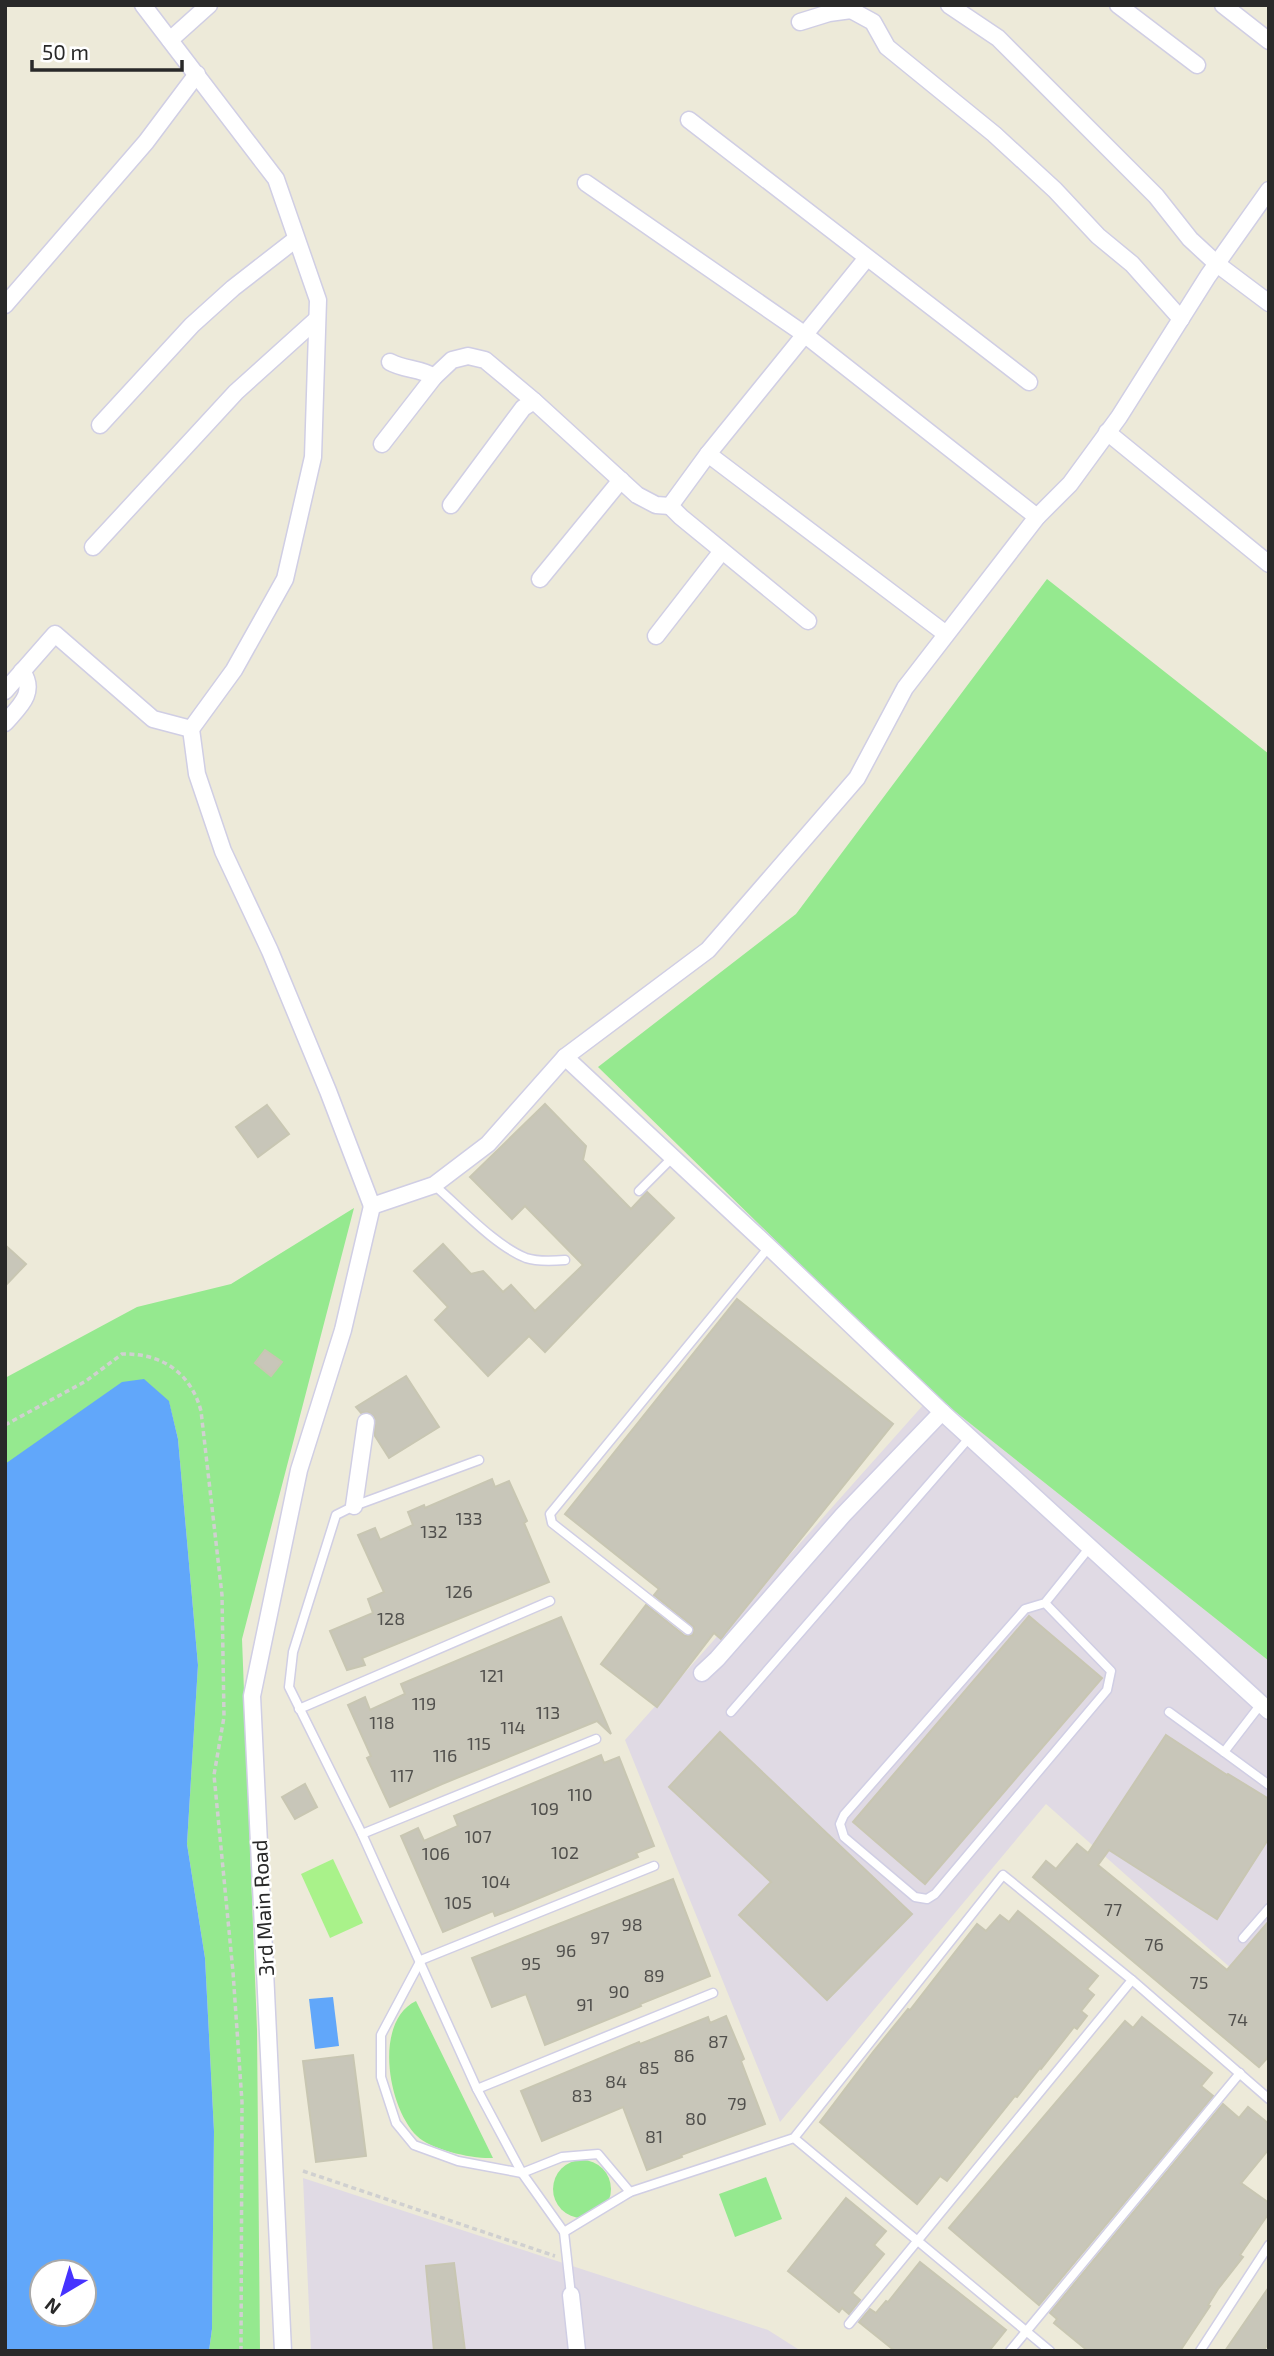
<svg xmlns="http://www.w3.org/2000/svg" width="1274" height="2356" font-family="'Exo 2',sans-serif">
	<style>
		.industrial { fill: #e0dae4 }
		.green { fill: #95e98f }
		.pitch { fill: #a9f28a }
		.water { fill: #61a7fa; fill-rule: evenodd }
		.building { fill: #c8c6b9; stroke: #c8c6b2; stroke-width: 2 }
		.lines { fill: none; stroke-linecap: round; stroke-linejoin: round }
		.lane-casing { stroke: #d0cee4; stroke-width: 11 }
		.street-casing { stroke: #d0cee4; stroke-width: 19 }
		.path { stroke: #d0d0d0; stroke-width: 3.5; stroke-dasharray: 5 3.5; stroke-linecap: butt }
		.lane { stroke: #fff; stroke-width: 8 }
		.street { stroke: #fff; stroke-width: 16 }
		.labels { text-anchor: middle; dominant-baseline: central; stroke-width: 5; stroke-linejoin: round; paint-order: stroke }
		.number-label { font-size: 18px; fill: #51504d }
		.street-label { font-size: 21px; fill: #292929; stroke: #fff }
	</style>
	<rect width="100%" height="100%" fill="#edead9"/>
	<g class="industrial">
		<path d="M933 1394 1269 1661V2002L1046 1804 780 2122 625 1740Z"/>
		<path d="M303 2178 768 2330 801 2351H311Z"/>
	</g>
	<g class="green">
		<path d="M1047 579 1269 754V1661L933 1394 598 1067 796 914Z"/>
		<path d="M354 1208 242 1639 257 2030 260 2351H209L212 2329 214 2131 205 1958 187 1844 198 1665 178 1439 169 1402 5 1464V1378L137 1307 231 1284Z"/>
		<path d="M416 2001 493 2158C473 2159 431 2150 417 2136 388 2108 373 2022 416 2001Z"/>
		<circle cx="582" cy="2189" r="29"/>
		<path d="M766 2177 782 2219 735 2237 719 2194Z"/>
	</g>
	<path class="pitch" d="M333 1859 363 1923 330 1938 301 1874Z"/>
	<g class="water">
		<path d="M144 1379 169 1401 178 1439 198 1665 187 1844 205 1958 214 2131 212 2329 209 2351H5V1464L122 1382ZM42 2272H84V2314H42Z"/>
		<path d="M333 1997 339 2046 315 2049 309 1999Z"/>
	</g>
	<g class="building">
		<path d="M545 1104 586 1146 583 1160 631 1209 647 1192 674 1218 545 1352 529 1336 488 1376 435 1320 448 1307 414 1271 443 1244 471 1274 483 1271 503 1292 511 1285 535 1311 583 1265 525 1206 512 1219 470 1177Z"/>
		<path d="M267 1105 289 1134 258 1157 236 1127Z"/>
		<path d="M5 1245 26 1264 5 1286Z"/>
		<path d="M737 1299 893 1424 726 1632 721 1639 714 1633 657 1707 601 1664 646 1605 685 1636 693 1635 694 1627 654 1595 659 1589 565 1514Z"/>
		<path d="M265 1350 282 1362 271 1376 255 1363Z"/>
		<path d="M406 1376 439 1427 389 1458 375 1436V1418L368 1412 361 1413 356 1407Z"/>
		<path d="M492 1479 495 1487 509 1481 527 1521 524 1523 549 1582 362 1658 365 1665 347 1670 330 1631 373 1613 368 1599 384 1592 358 1535 375 1528 380 1540 413 1525 408 1512 424 1505 425 1508Z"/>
		<path d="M1029 1616 1102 1678 925 1884 853 1822Z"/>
		<path d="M561 1617 611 1734 597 1721 442 1784 390 1807 367 1758 371 1756 348 1705 365 1697 370 1710 405 1694 401 1684Z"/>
		<path d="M720 1732 912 1914 827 2000 739 1915 771 1882 669 1787Z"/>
		<path d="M1166 1735 1227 1775 1228 1774 1269 1799V1838L1217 1919 1109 1850 1098 1865 1227 1970 1269 1921V2056L1259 2067 1033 1877 1046 1861 1056 1869 1077 1844 1088 1853Z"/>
		<path d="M601 1755 604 1763 619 1757 654 1846 636 1853 638 1857 513 1909 495 1916 493 1911 443 1932 401 1836 418 1828 424 1841 458 1826 454 1816Z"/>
		<path d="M305 1784 317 1807 295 1819 282 1797Z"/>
		<path d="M673 1879 710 1976 640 2004 641 2006 545 2045 526 1994 492 2007 472 1958Z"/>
		<path d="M1018 1911 1098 1976 1087 1989 1094 1995 1081 2011 1087 2016 1077 2029 1074 2027 1041 2069 1040 2068 1017 2097 1015 2096 947 2181 940 2176 917 2204 820 2122 873 2052 908 2009 910 2010 977 1924 986 1931 1000 1915 1009 1922Z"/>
		<path d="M726 2016 744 2059 741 2061 765 2124 681 2155 682 2157 647 2170 623 2107 542 2141 521 2091 639 2042 640 2044 708 2017 710 2023Z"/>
		<path d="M1142 2017 1212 2073 1201 2086 1213 2096 1039 2305 949 2228 1125 2021 1133 2028Z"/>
		<path d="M353 2055 366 2156 316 2162 303 2061Z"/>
		<path d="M1223 2104 1239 2118 1248 2107 1269 2124V2149L1241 2183 1269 2203V2213L1240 2255 1243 2257 1218 2289 1208 2305 1210 2306 1180 2351H1088L1054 2323 1057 2319 1050 2313Z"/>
		<path d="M846 2198 886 2231 874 2245 884 2254 852 2293 860 2300 849 2314 842 2308 839 2312 788 2271Z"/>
		<path d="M920 2262 1006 2330 989 2351H895L859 2322 870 2309 876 2313 886 2301 888 2302Z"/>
		<path d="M454 2263 465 2351H434L426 2266Z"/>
		<path d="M1269 2287V2343L1263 2351H1225Z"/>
	</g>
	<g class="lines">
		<g class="lane-casing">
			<g id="lane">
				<path d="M434 1185C461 1208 494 1245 526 1258 538 1262 553 1261 565 1260"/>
				<path d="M639 1191 673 1157"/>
				<path d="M479 1460 354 1506 336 1515 293 1652 289 1687 362 1834 477 2089 522 2173 564 2232 571 2295"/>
				<path d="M1045 1603 1111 1671 1107 1690 935 1894 927 1899 915 1897 844 1837 840 1824 844 1815 1025 1609 1045 1603 1090 1547"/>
				<path d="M688 1630 552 1523 550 1514 769 1247"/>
				<path d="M299 1709 550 1601"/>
				<path d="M731 1712 970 1437"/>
				<path d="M1169 1712 1224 1752 1261 1704"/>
				<path d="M1224 1752 1269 1785"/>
				<path d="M362 1834 596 1739"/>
				<path d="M1243 1938 1269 1908"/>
				<path d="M477 2089 713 1993"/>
				<path d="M794 2138 1050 2351"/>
				<path d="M630 2192 598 2154 562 2157 522 2173 458 2161 414 2145 396 2123 381 2077V2035L421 1960 654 1866"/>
				<path d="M564 2232 630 2192 794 2138 1003 1875 1132 1980 1269 2099"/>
				<path d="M849 2324 1132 1980"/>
				<path d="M1010 2351 1240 2073"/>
				<path d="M1200 2351 1269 2245"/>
			</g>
		</g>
		<g class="street-casing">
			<g id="street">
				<path d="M143 5 276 179 318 300 313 457 285 579 234 670 191 729 197 774 223 851 270 951 328 1091 372 1206 434 1185 488 1144 565 1057 708 950 857 778 905 688 1037 517 1070 484 1119 417 1208 276 1269 190"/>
				<path d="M949 5 998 38 1156 196 1190 239 1217 264 1269 303"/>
				<path d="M1118 5 1197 65"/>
				<path d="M1223 5 1269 41"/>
				<path d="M800 22 829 13 851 10 873 22 887 47 994 134 1055 190 1098 236 1132 264 1181 319"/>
				<path d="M170 40 209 5"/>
				<path d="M689 120 1029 382"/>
				<path d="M586 183 804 334 1037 517"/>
				<path d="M5 305 146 142 197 74"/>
				<path d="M390 362C404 370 421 368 434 377"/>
				<path d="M100 425 192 325 233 288 296 239"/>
				<path d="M1107 432 1269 564"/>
				<path d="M382 444 434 377 452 360 468 356 485 360 534 401 637 495 656 505 670 506 708 454 866 259"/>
				<path d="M708 454 946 634"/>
				<path d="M451 505 523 408 534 401"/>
				<path d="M670 506 681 517 808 621"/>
				<path d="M93 547 236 392 317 319"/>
				<path d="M540 579 621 480"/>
				<path d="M656 636 722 551"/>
				<path d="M5 691 55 634 153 719 191 729"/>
				<path d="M5 723C19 707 37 693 22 671"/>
				<path d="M565 1057 769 1247 942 1412 1269 1711"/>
				<path d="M354 1506 366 1422"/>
				<path d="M702 1673 717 1659 843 1515 942 1412"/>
				<path d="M571 2295 577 2351"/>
				<path d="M283 2351 252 1696 299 1470 343 1330 372 1206"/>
			</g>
		</g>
		<g class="path">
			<path d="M5 1425 86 1381 122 1354C162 1353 191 1373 201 1411L222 1595 224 1717 214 1775 233 1972 242 2102 241 2351"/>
			<path d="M303 2171 555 2256"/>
		</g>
		<use href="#lane" class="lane"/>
		<use href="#street" class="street"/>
	</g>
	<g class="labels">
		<g class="number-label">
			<text x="469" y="1518">133</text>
			<text x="434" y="1531">132</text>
			<text x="459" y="1591">126</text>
			<text x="391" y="1618">128</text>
			<text x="492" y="1675">121</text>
			<text x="424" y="1703">119</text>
			<text x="548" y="1712">113</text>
			<text x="382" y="1722">118</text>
			<text x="513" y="1727">114</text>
			<text x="479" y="1743">115</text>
			<text x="445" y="1755">116</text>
			<text x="402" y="1775">117</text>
			<text x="580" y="1794">110</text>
			<text x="545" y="1808">109</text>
			<text x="478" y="1836">107</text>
			<text x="565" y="1852">102</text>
			<text x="436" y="1853">106</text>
			<text x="496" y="1881">104</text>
			<text x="458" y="1902">105</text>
			<text x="1113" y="1909">77</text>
			<text x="632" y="1924">98</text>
			<text x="600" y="1937">97</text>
			<text x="1154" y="1944">76</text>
			<text x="566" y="1950">96</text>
			<text x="531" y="1963">95</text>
			<text x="654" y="1975">89</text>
			<text x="1199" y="1982">75</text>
			<text x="619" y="1991">90</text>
			<text x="585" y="2004">91</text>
			<text x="1238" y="2019">74</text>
			<text x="718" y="2041">87</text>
			<text x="684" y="2055">86</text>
			<text x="649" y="2067">85</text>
			<text x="616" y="2081">84</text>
			<text x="582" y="2095">83</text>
			<text x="737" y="2103">79</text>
			<text x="696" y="2118">80</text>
			<text x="654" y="2136">81</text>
		</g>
		<g class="street-label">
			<text transform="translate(262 1908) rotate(-93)">3rd Main Road</text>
		</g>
	</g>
	<rect width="1274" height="2356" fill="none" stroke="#292929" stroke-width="14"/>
	<g transform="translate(63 2293) rotate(218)"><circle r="33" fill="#ffffff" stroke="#a9a9a9" stroke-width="2"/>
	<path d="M0-5L12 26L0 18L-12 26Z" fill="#4633ff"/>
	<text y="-10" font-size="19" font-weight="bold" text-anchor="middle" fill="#292929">N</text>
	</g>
	<path d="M32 60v10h150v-10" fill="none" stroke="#292929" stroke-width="3.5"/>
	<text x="42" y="60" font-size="21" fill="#292929" stroke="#ffffff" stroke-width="5" paint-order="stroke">50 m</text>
</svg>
